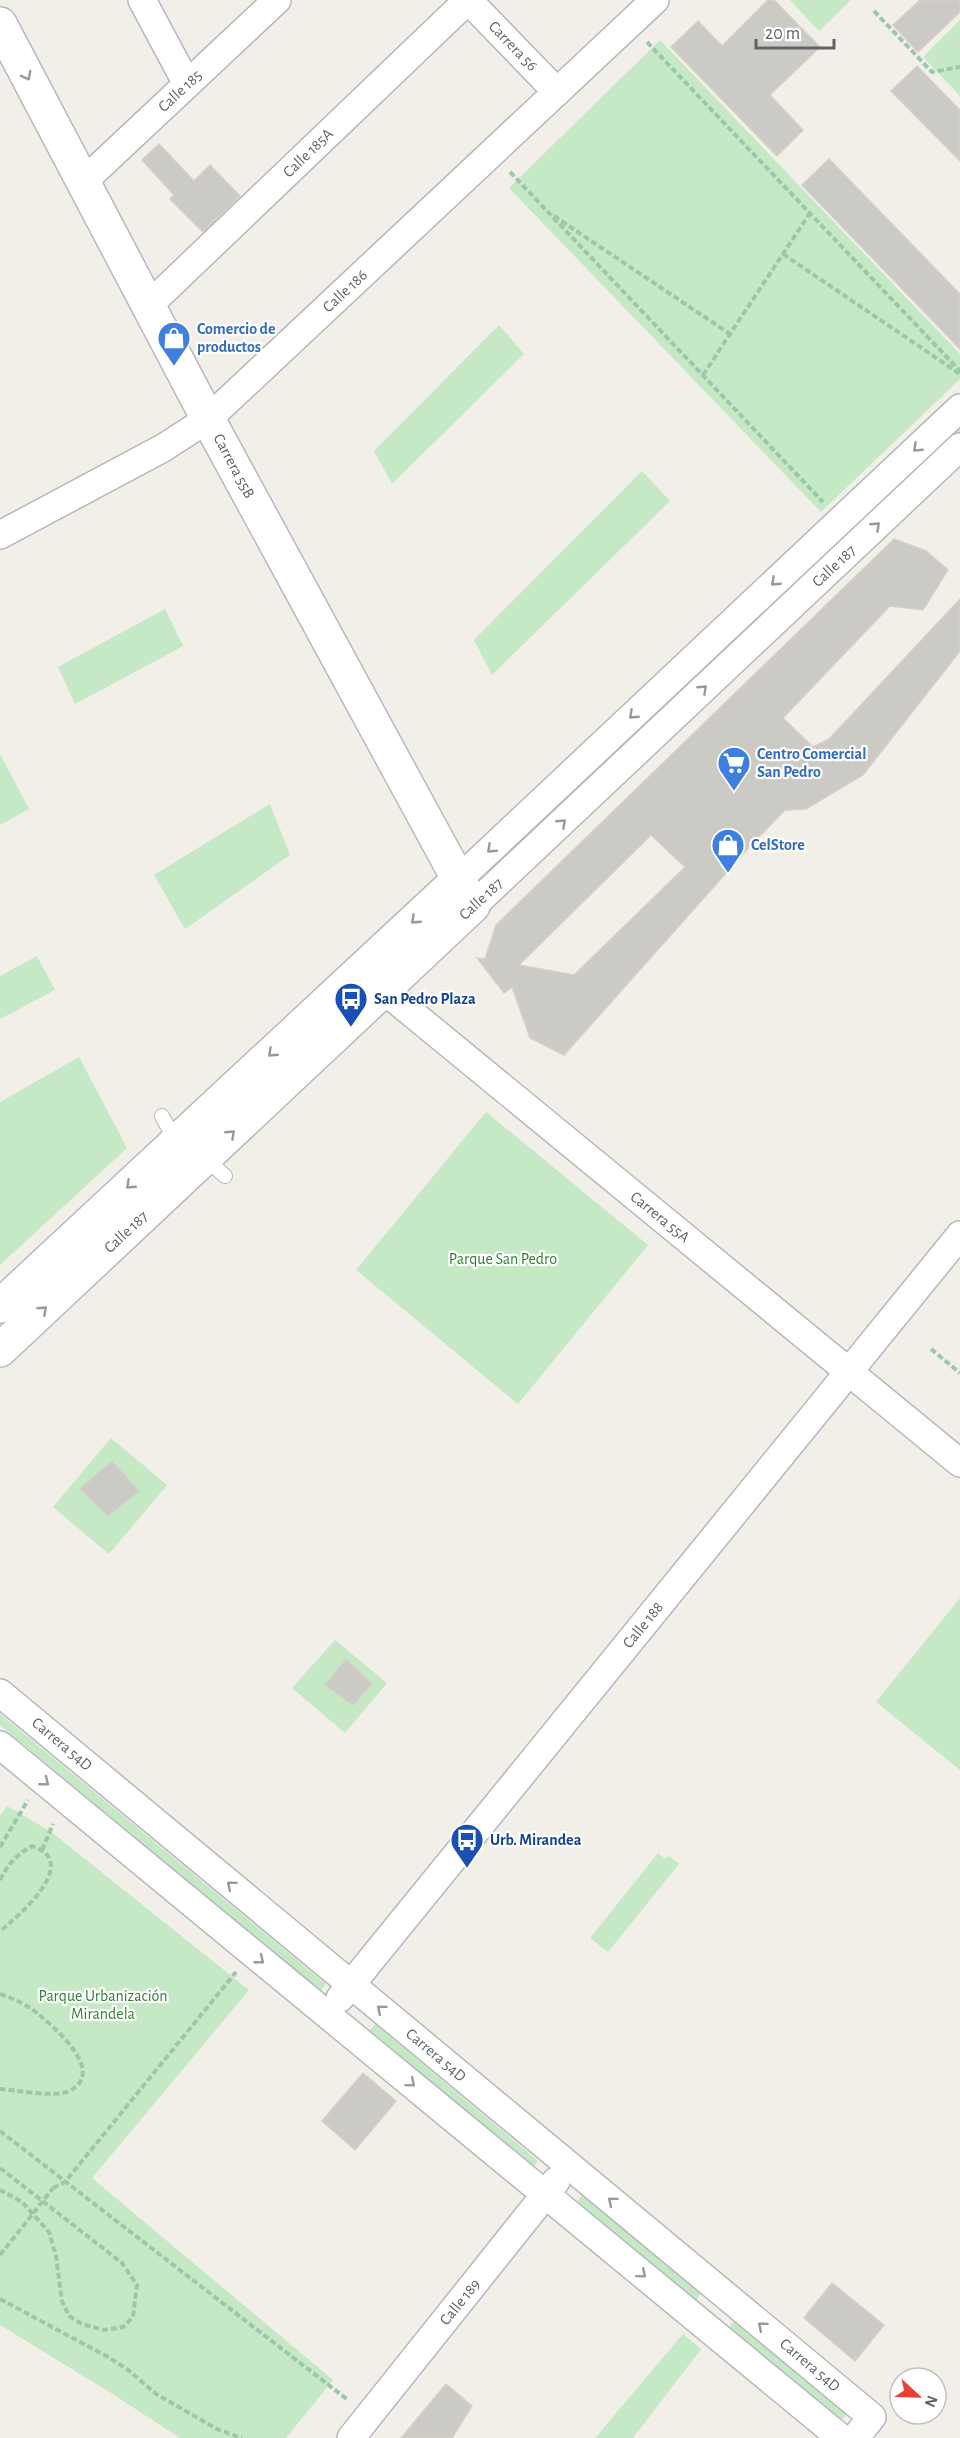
<svg xmlns="http://www.w3.org/2000/svg" width="960" height="2438" font-family="'Alegreya Sans',sans-serif">
	<style>
		.green { fill: #c5e8c5 }
		.building { fill: #cccac5; stroke: #d6d1c6; stroke-width: 1.5; fill-rule: evenodd }
		.lines { fill: none; stroke-linecap: round; stroke-linejoin: round }
		.lane-casing { stroke: #b5b8bc; stroke-width: 16 }
		.street-casing { stroke: #b5b8bc; stroke-width: 30 }
		.secondary-casing { stroke: #b6babf; stroke-width: 36 }
		.path { stroke: #9cc7a9; stroke-width: 4; stroke-dasharray: 6 3; stroke-linecap: butt }
		.lane { stroke: #fff; stroke-width: 14 }
		.street { stroke: #fff; stroke-width: 27 }
		.secondary { stroke: #fff; stroke-width: 33 }
		.path-bridge { stroke: #9cc7a9; stroke-width: 4; stroke-dasharray: 6 3; stroke-linecap: butt }
		.oneway { stroke: #979a9d }
		.labels { text-anchor: middle; dominant-baseline: central; stroke-width: 4.5; stroke-linejoin: round; paint-order: stroke }
		.street-label { font-size: 16px; fill: #5f6368; stroke: #fff }
		.shop-label { font-size: 16px; font-weight: bold; fill: #366cbe; stroke: #fff; text-anchor: start }
		.transit-label { font-size: 16px; font-weight: bold; fill: #164399; stroke: #fff; text-anchor: start }
		.park-label { font-size: 16px; fill: #348238; stroke: #fff }
	</style>
	<rect width="100%" height="100%" fill="#f1efe8"/>
	<g class="green">
		<path d="M790 0H851L819 31Z"/>
		<path d="M960 20V96L923 57Z"/>
		<path d="M660 40 960 354V379L821 512 509 188Z"/>
		<path d="M499 325 524 354 392 484 374 451Z"/>
		<path d="M960 423V434L486 877 484 873Z"/>
		<path d="M642 471 670 501 492 675 474 640Z"/>
		<path d="M165 609 183 646 75 704 58 667Z"/>
		<path d="M0 754 29 809 0 825Z"/>
		<path d="M270 804 290 855 185 929 154 875Z"/>
		<path d="M37 956 55 990 0 1019V976Z"/>
		<path d="M79 1057 127 1148 0 1265V1102Z"/>
		<path d="M486 1112 648 1245 518 1404 356 1270Z"/>
		<path d="M111 1438 167 1485 109 1554 53 1507Z"/>
		<path d="M960 1598V1770L876 1702Z"/>
		<path d="M335 1640 387 1683 345 1733 292 1688Z"/>
		<path d="M0 1714 326 1984 321 1991 0 1725Z"/>
		<path d="M7 1806 50 1831 249 1990 92 2178 333 2380 286 2438H180L111 2393 0 2325V1816Z"/>
		<path d="M658 1853 665 1859 669 1856 679 1864 608 1952 590 1938Z"/>
		<path d="M375 2024 538 2161 533 2167 370 2030Z"/>
		<path d="M583 2194 701 2293 695 2302 576 2203Z"/>
		<path d="M735 2320 847 2414 841 2421 728 2329Z"/>
		<path d="M683 2334 701 2349 633 2438H595Z"/>
	</g>
	<g class="building">
		<path d="M768 0H774L820 47 770 95 803 130 777 156 671 47 698 21 722 46Z"/>
		<path d="M920 0H960V12L918 52 893 25Z"/>
		<path d="M917 66 960 110V161L891 91Z"/>
		<path d="M159 144 194 181 210 165 240 196 203 232 170 199 174 195 142 160Z"/>
		<path d="M829 159 960 294V349L802 185Z"/>
		<path d="M894 539 926 551 948 570 923 610 890 606 783 718 813 747 829 739 960 599V651L863 775 806 809 785 810 752 844 564 1055 530 1038 512 987 504 993 477 958 485 959 496 925ZM651 835 685 867 574 975 519 965Z"/>
		<path d="M112 1461 139 1491 108 1516 80 1489Z"/>
		<path d="M346 1659 372 1684 353 1705 325 1685Z"/>
		<path d="M363 2073 396 2101 355 2150 322 2121Z"/>
		<path d="M832 2283 884 2325 855 2361 804 2318Z"/>
		<path d="M446 2384 472 2406 452 2438H401Z"/>
	</g>
	<g class="lines">
		<g class="lane-casing">
			<g id="lane">
				<path d="M162 1116 176 1142"/>
				<path d="M205 1158 225 1176"/>
			</g>
		</g>
		<g class="street-casing">
			<g id="street">
				<path d="M142 0 187 84"/>
				<path d="M468 0 557 92"/>
				<path d="M83 182 277 0"/>
				<path d="M148 306 468 0"/>
				<path d="M0 535 163 448 208 419 655 0"/>
				<path d="M458 880 960 408"/>
				<path d="M473 906 960 447"/>
				<path d="M369 978 960 1463"/>
				<path d="M0 1693 872 2417 855 2438"/>
				<path d="M0 1745 841 2438"/>
				<path d="M340 1998 960 1235"/>
				<path d="M351 2438 556 2181"/>
			</g>
		</g>
		<g class="secondary-casing">
			<g id="secondary">
				<path d="M0 24 208 419 473 906 0 1350"/>
				<path d="M0 1306 458 880"/>
			</g>
		</g>
		<g class="path">
			<path d="M874 11 932 72 960 67"/>
			<path d="M647 42 960 371"/>
			<path d="M510 172 823 502"/>
			<path d="M554 216 730 334"/>
			<path d="M783 254 960 374"/>
			<path d="M703 375 810 213"/>
			<path d="M931 1349 960 1373"/>
			<path d="M0 1847 28 1800"/>
			<path d="M42 1850 53 1824"/>
			<path d="M0 1880C8 1864 16 1855 32 1846 82 1862 19 1916 0 1931"/>
			<path d="M0 1994C12 1998 23 2003 33 2010 51 2024 109 2072 69 2091 54 2098 17 2090 0 2089"/>
			<path d="M0 2131 348 2400"/>
			<path d="M0 2168 122 2263 137 2285 133 2317 123 2327 104 2330 82 2324 69 2316 62 2301 56 2256 49 2232 22 2202 0 2190"/>
			<path d="M53 2188 65 2182 236 1972"/>
			<path d="M0 2255 28 2220"/>
			<path d="M0 2299 108 2357 127 2369 156 2394 217 2429 242 2438"/>
		</g>
		<use href="#lane" class="lane"/>
		<use href="#street" class="street"/>
		<use href="#secondary" class="secondary"/>
		<path class="path-bridge" d="M28 2220 53 2188"/>
	</g>
	<defs><path id="oneway-chevron" d="M-2-3.5L2.5 0L-2 3.5" fill="none" stroke-width="1.6" stroke-linecap="round" stroke-linejoin="round" transform="scale(1.5)"/></defs>
	<g class="oneway">
		<use href="#oneway-chevron" transform="translate(27 76) rotate(62)"/>
		<use href="#oneway-chevron" transform="translate(917 448) rotate(137)"/>
		<use href="#oneway-chevron" transform="translate(876 526) rotate(-43)"/>
		<use href="#oneway-chevron" transform="translate(775 582) rotate(137)"/>
		<use href="#oneway-chevron" transform="translate(703 689) rotate(-43)"/>
		<use href="#oneway-chevron" transform="translate(633 715) rotate(137)"/>
		<use href="#oneway-chevron" transform="translate(562 823) rotate(-43)"/>
		<use href="#oneway-chevron" transform="translate(491 849) rotate(137)"/>
		<use href="#oneway-chevron" transform="translate(415 920) rotate(137)"/>
		<use href="#oneway-chevron" transform="translate(272 1053) rotate(137)"/>
		<use href="#oneway-chevron" transform="translate(231 1134) rotate(-43)"/>
		<use href="#oneway-chevron" transform="translate(130 1185) rotate(137)"/>
		<use href="#oneway-chevron" transform="translate(43 1310) rotate(-43)"/>
		<use href="#oneway-chevron" transform="translate(45 1782) rotate(39)"/>
		<use href="#oneway-chevron" transform="translate(231 1885) rotate(-140)"/>
		<use href="#oneway-chevron" transform="translate(260 1960) rotate(39)"/>
		<use href="#oneway-chevron" transform="translate(381 2009) rotate(-140)"/>
		<use href="#oneway-chevron" transform="translate(411 2083) rotate(40)"/>
		<use href="#oneway-chevron" transform="translate(612 2201) rotate(-140)"/>
		<use href="#oneway-chevron" transform="translate(642 2274) rotate(40)"/>
		<use href="#oneway-chevron" transform="translate(762 2326) rotate(-140)"/>
	</g>
	<defs>
		<g id="shop-pin" transform="scale(1.725)"><path d="M0 17L-7.5 6A9.5 9.5 0 1 1 7.5 6Z" fill="#3f7fe0" stroke="#fff"/><path d="M-5-2.5h2.3a2.7 3.5 0 0 1 5.4 0H5L5.5 6h-11ZM-1.5-2.5h3a1.5 2.3 0 0 0-3 0Z" fill="#fff"/></g>
		<g id="supermarket-pin" transform="scale(1.725)"><path d="M0 17L-7.5 6A9.5 9.5 0 1 1 7.5 6Z" fill="#3f7fe0" stroke="#fff"/><path d="M-6-5.5h2.5l.6 2H6L4.5 2H-2.5L-4.4-4H-6ZM-1.5 3.2a1.3 1.3 0 1 0 .1 0ZM3 3.2a1.3 1.3 0 1 0 .1 0Z" fill="#fff"/></g>
		<g id="bus-pin" transform="scale(1.725)"><path d="M0 17L-7.5 6A9.5 9.5 0 1 1 7.5 6Z" fill="#1a4fb4" stroke="#fff"/><path d="M-5-6H5V4H4V6H2V4H-2V6H-4V4H-5ZM-3.5-4V0h7V-4ZM-3.5 1.2v1.5H-2V1.2ZM2 1.2v1.5H3.5V1.2Z" fill="#fff"/></g>
	</defs>
	<g fill-rule="evenodd">
		<use href="#shop-pin" x="174" y="338"/>
		<use href="#supermarket-pin" x="734" y="763"/>
		<use href="#shop-pin" x="728" y="845"/>
		<use href="#bus-pin" x="351" y="999"/>
		<use href="#bus-pin" x="467" y="1840"/>
	</g>
	<g class="labels">
		<g class="street-label">
			<text transform="translate(513 46) rotate(46)">Carrera 56</text>
			<text transform="translate(180 91) rotate(-43)">Calle 185</text>
			<text transform="translate(308 153) rotate(-44)">Calle 185A</text>
			<text transform="translate(345 291) rotate(-43)">Calle 186</text>
			<text transform="translate(234 466) rotate(62)">Carrera 55B</text>
			<text transform="translate(834 566) rotate(-43)">Calle 187</text>
			<text transform="translate(481 899) rotate(-43)">Calle 187</text>
			<text transform="translate(660 1217) rotate(39)">Carrera 55A</text>
			<text transform="translate(126 1232) rotate(-43)">Calle 187</text>
			<text transform="translate(643 1625) rotate(-51)">Calle 188</text>
			<text transform="translate(62 1744) rotate(40)">Carrera 54D</text>
			<text transform="translate(436 2055) rotate(40)">Carrera 54D</text>
			<text transform="translate(460 2302) rotate(-51)">Calle 189</text>
			<text transform="translate(810 2365) rotate(40)">Carrera 54D</text>
		</g>
		<g class="shop-label">
			<text x="197" y="329">Comercio de<tspan x="197" dy="18">productos</tspan></text>
			<text x="757" y="754">Centro Comercial<tspan x="757" dy="18">San Pedro</tspan></text>
			<text x="751" y="845">CelStore</text>
		</g>
		<g class="transit-label">
			<text x="374" y="999">San Pedro Plaza</text>
			<text x="490" y="1840">Urb. Mirandea</text>
		</g>
		<g class="park-label">
			<text x="503" y="1259">Parque San Pedro</text>
			<text x="103" y="1996">Parque Urbanización<tspan x="103" dy="18">Mirandela</tspan></text>
		</g>
	</g>
	<g transform="translate(918 2396) rotate(112)"><circle r="28" fill="#ffffff" stroke="#bfc1c3" stroke-width="1.5"/>
	<path d="M0-4.5L10 22L0 15L-10 22Z" fill="#ea4335"/>
	<text y="-9" font-size="16" font-weight="bold" text-anchor="middle" fill="#5f6368">N</text>
	</g>
	<path d="M756 39v9h78v-9" fill="none" stroke="#5f6368" stroke-width="3"/>
	<text x="765" y="39" font-size="18" fill="#5f6368" stroke="#ffffff" stroke-width="4.5" paint-order="stroke">20 m</text>
</svg>
